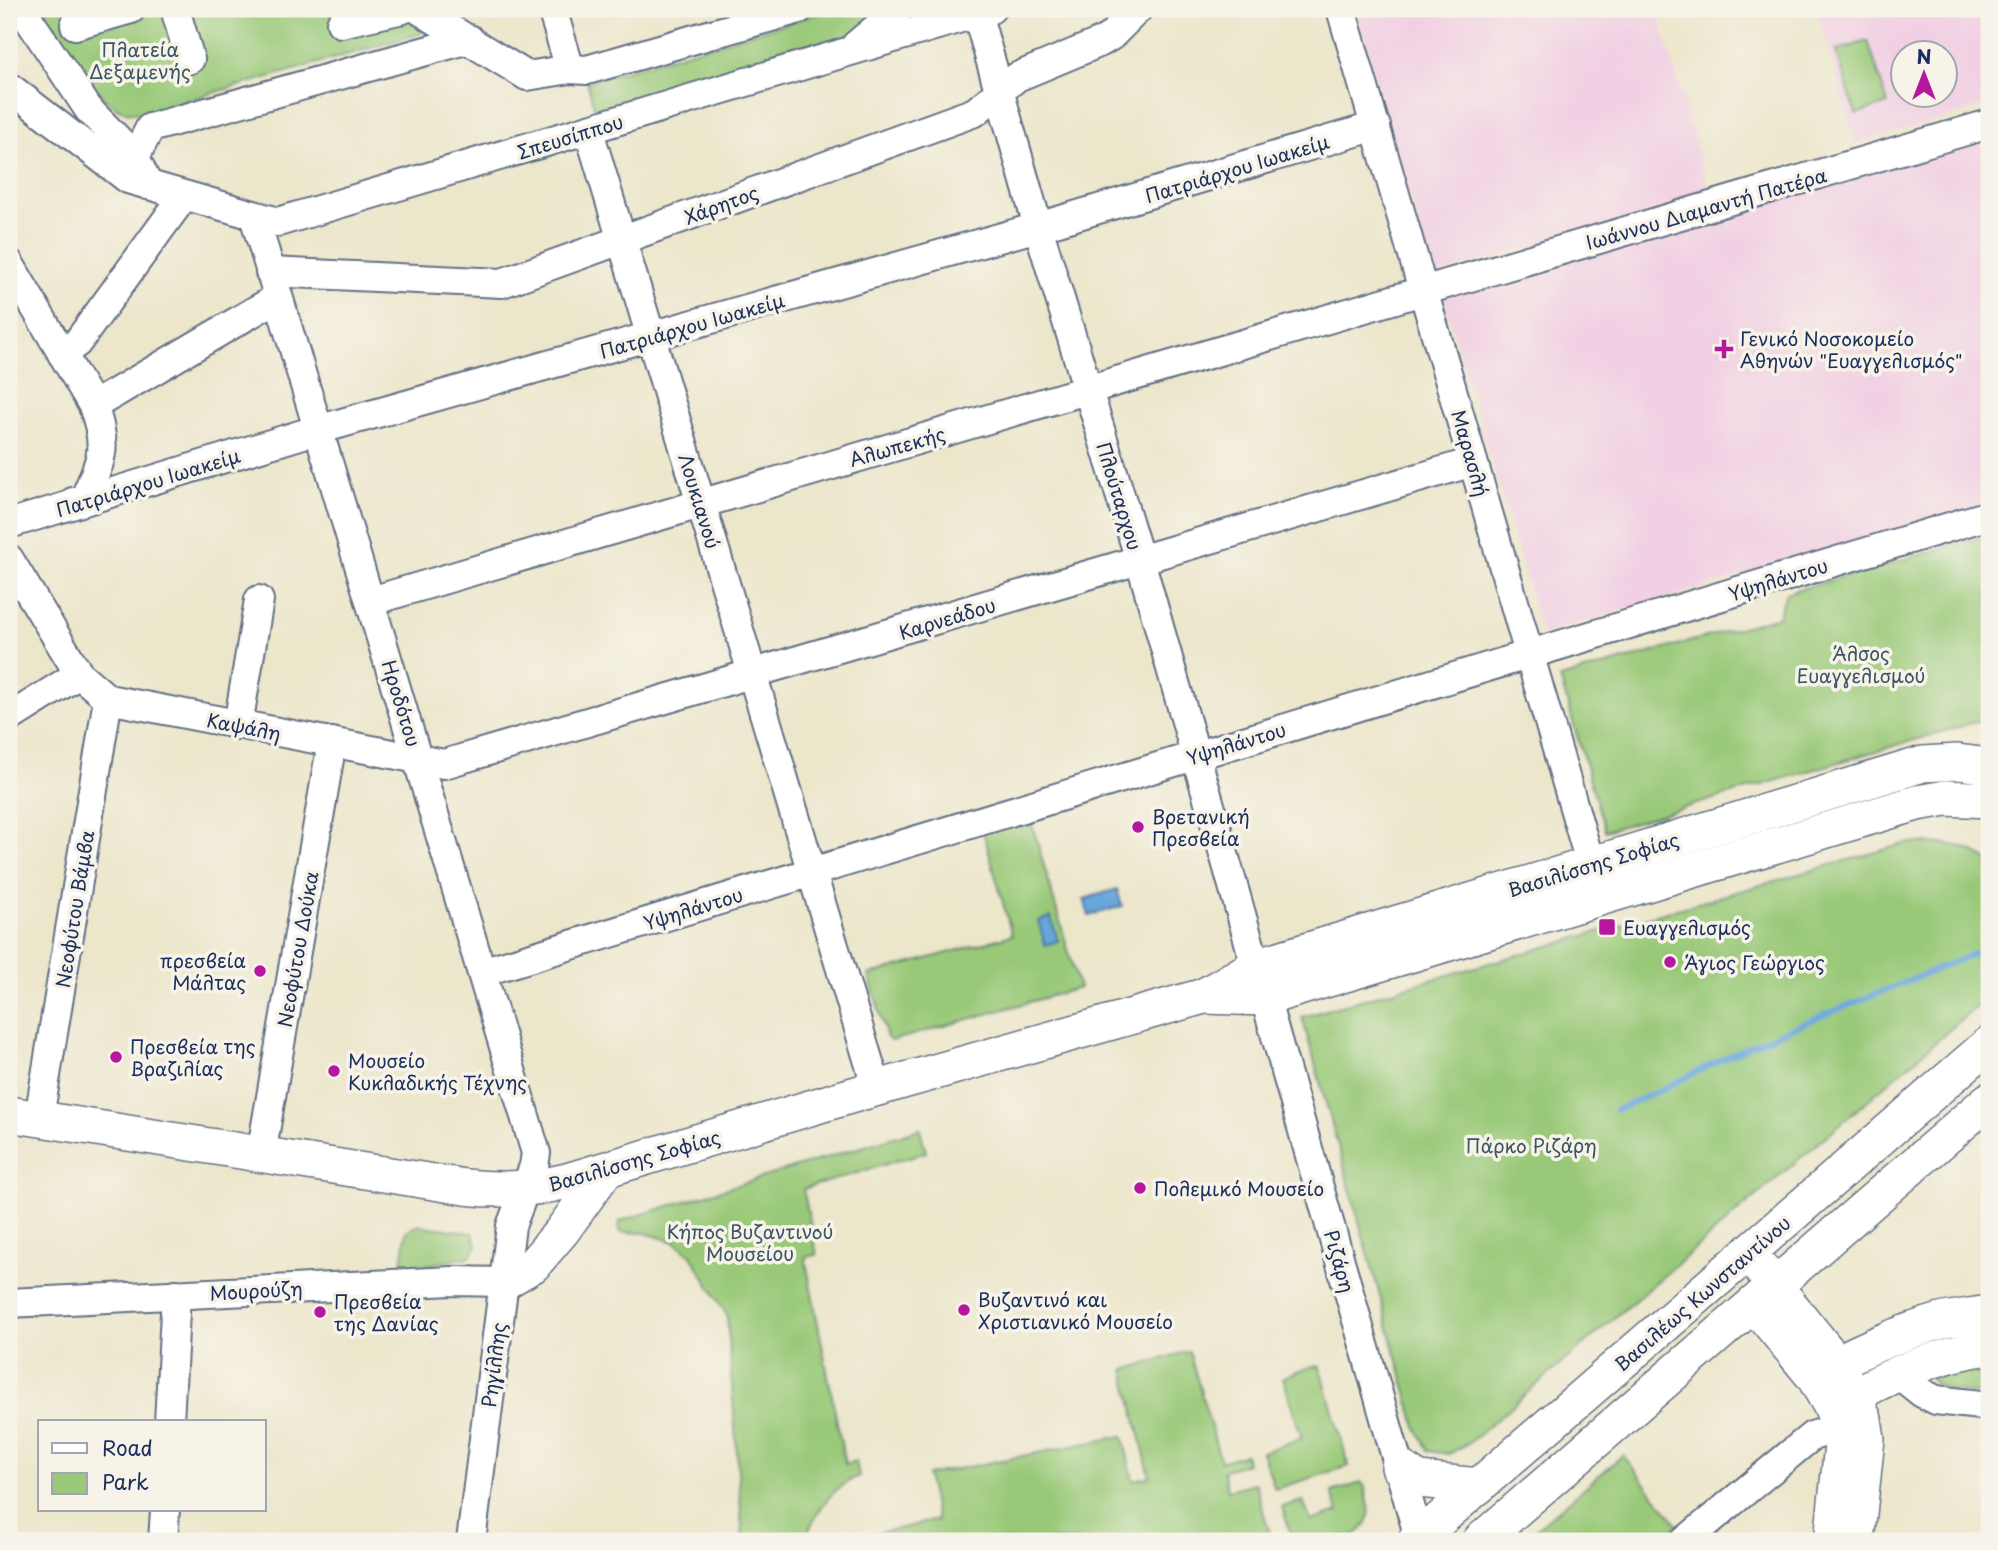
<svg xmlns="http://www.w3.org/2000/svg" width="1998" height="1550" font-family="'Playpen Sans',sans-serif">
	<style>
		.built { fill: #f1d0e3; fill-rule: evenodd }
		.green { fill: #99c978; stroke: #5a7c6b; stroke-width: 2 }
		.water { fill: #68a6da; stroke: #426a9c; stroke-width: 2 }
		.lines { fill: none; stroke-linecap: round; stroke-linejoin: round }
		.stream { stroke: #68a6da; stroke-width: 6 }
		.minor-casing { stroke: #646f84; stroke-width: 32 }
		.major-casing { stroke: #646f84; stroke-width: 38 }
		.minor { stroke: #fff; stroke-width: 28 }
		.major { stroke: #fff; stroke-width: 35 }
		.poi-dot { fill: #b5179e; stroke: #f7f3e8; stroke-width: 2.5 }
		.labels { text-anchor: middle; dominant-baseline: central; stroke-width: 7; stroke-linejoin: round; paint-order: stroke }
		.park-label { font-size: 19px; fill: #3a5664; stroke: #f7f3e8 }
		.street-label { font-size: 19px; fill: #1b2f5e; stroke: #f7f3e8 }
		.poi-label { font-size: 19px; fill: #1b2f5e; stroke: #f7f3e8; text-anchor: start }
	</style>
	<rect width="100%" height="100%" fill="#f7f3e8"/>
	<filter id="ink" filterUnits="userSpaceOnUse"><feTurbulence type="fractalNoise" baseFrequency=".0143" numOctaves="2"/><feDisplacementMap in="SourceGraphic" scale="14" xChannelSelector="R" yChannelSelector="G"/><feConvolveMatrix kernelMatrix="1 2 1 2 8 2 1 2 1" color-interpolation-filters="sRGB"/></filter>
	<filter id="wash" filterUnits="userSpaceOnUse"><feTurbulence type="fractalNoise" baseFrequency=".00686" numOctaves="4" result="noise"/><feDisplacementMap in="SourceGraphic" scale="28" xChannelSelector="R" yChannelSelector="G"/><feGaussianBlur stdDeviation="1.57" result="paint"/><feColorMatrix in="noise" values="0 0 0 0 0 0 0 0 0 0 0 0 0 0 0 0 0 1.4 0 .05"/><feComposite in="paint" operator="in"/></filter>
	<g filter="url(#wash)">
		<rect width="100%" height="100%" fill="#ece6cb"/>
		<g class="built">
			<path d="M1355 9H1657L1710 194 1434 276Z"/>
			<path d="M1817 9H1989V105L1856 144ZM1904 52H1946V94H1904Z"/>
			<path d="M1989 136V503L1542 634 1443 296Z"/>
		</g>
		<g class="green">
			<path d="M39 9H406L429 22 423 33 143 113C137 113 131 113 126 112 94 103 58 36 39 9Z"/>
			<path d="M834 9H885L843 47 598 120 587 82Z"/>
			<path d="M1868 41 1888 104 1856 114 1836 51Z"/>
			<path d="M1989 535V718L1605 831 1560 678 1778 617 1786 593Z"/>
			<path d="M1030 817 1079 988 891 1041 887 1038 869 975 1012 935 983 831Z"/>
			<path d="M1907 843C1936 843 1966 841 1989 862V996L1469 1443 1449 1454 1429 1451 1417 1429 1302 1017Z"/>
			<path d="M920 1129 926 1152 803 1189 817 1255 805 1257 845 1464 856 1461 859 1476C832 1487 819 1508 807 1534L815 1541H743L727 1315 691 1255 675 1242 645 1233 619 1232 620 1221Z"/>
			<path d="M416 1225 473 1233 477 1246 469 1257 405 1269 402 1265 406 1232Z"/>
			<path d="M1189 1351 1221 1462 1245 1454 1247 1463 1223 1471 1228 1490 1255 1483 1272 1541H1246L1244 1534 1218 1541H843L937 1520 927 1475 1123 1436 1133 1480 1150 1477 1124 1370Z"/>
			<path d="M1989 1354V1395C1969 1392 1934 1395 1928 1372Z"/>
			<path d="M1313 1366 1320 1367 1349 1466 1275 1489 1262 1452 1302 1438 1283 1377Z"/>
			<path d="M1623 1455 1678 1525 1659 1541H1522Z"/>
			<path d="M1361 1483 1364 1485C1372 1519 1375 1518 1348 1541H1293L1282 1507 1303 1501 1311 1521 1338 1512 1332 1492Z"/>
		</g>
		<g class="water">
			<path d="M1117 889 1122 906 1089 916 1084 899Z"/>
			<path d="M1051 917 1058 941 1045 945 1038 921Z"/>
		</g>
		<g class="lines">
			<path class="stream" d="M1616 1110C1666 1090 1712 1062 1761 1041 1837 1009 1914 980 1989 947"/>
		</g>
	</g>
	<g filter="url(#ink)">
		<g class="lines">
			<g class="minor-casing">
				<g id="minor">
					<path d="M22 9 89 110 135 157"/>
					<path d="M175 9 190 59"/>
					<path d="M418 9 527 76 570 69 587 70 799 9"/>
					<path d="M552 9 570 69"/>
					<path d="M1341 9 1596 883"/>
					<path d="M977 13 1038 227 1140 560 1420 1541"/>
					<path d="M341 23 403 9"/>
					<path d="M75 25 131 9"/>
					<path d="M856 45 899 9"/>
					<path d="M9 87 128 179 278 222 991 9"/>
					<path d="M589 131 877 1089"/>
					<path d="M148 185 135 157 150 128 469 39"/>
					<path d="M254 216 536 1153 534 1166 511 1226 471 1541"/>
					<path d="M9 263 93 406C109 448 101 460 84 500L73 502"/>
					<path d="M270 272 502 283 975 112 1017 77 1101 42 1111 36 1138 9"/>
					<path d="M62 354 77 343 184 196"/>
					<path d="M93 406 277 298"/>
					<path d="M9 524 303 434 1038 227 1376 126"/>
					<path d="M9 559 79 674 108 699 444 764 1473 462"/>
					<path d="M371 601 1989 124"/>
					<path d="M9 718 79 674"/>
					<path d="M238 725 259 600"/>
					<path d="M482 972 1989 515"/>
					<path d="M39 1118 108 699"/>
					<path d="M261 1155 332 742"/>
					<path d="M9 1303 452 1281 504 1282"/>
					<path d="M1897 1373 1922 1393 1936 1400 1989 1406"/>
					<path d="M169 1422 176 1294"/>
					<path d="M163 1541 165 1510"/>
					<path d="M1685 1541 1812 1436 1825 1432 1842 1437"/>
				</g>
			</g>
			<g class="major-casing">
				<g id="major">
					<path d="M1204 996 1265 998 1917 803 1946 798 1989 800"/>
					<path d="M9 1114 465 1187C500 1191 532 1190 567 1181L853 1095 1204 996 1256 966 1923 764 1958 762 1989 766"/>
					<path d="M1761 1269 1836 1362 1864 1419 1867 1439 1856 1541"/>
					<path d="M504 1282 533 1265 562 1231 606 1170"/>
					<path d="M1754 1304 1814 1377 1832 1408 1839 1428 1842 1445 1832 1541"/>
					<path d="M1816 1375C1848 1355 1904 1331 1941 1321 1957 1317 1973 1316 1989 1313"/>
					<path d="M1835 1407C1883 1377 1933 1355 1989 1347"/>
					<path d="M1399 1467 1419 1480 1479 1486"/>
					<path d="M1415 1541 1989 1044"/>
					<path d="M1480 1541 1989 1100"/>
				</g>
			</g>
			<use href="#minor" class="minor"/>
			<use href="#major" class="major"/>
		</g>
	</g>
	<g class="poi-dot">
		<path d="M1720.5 338.5h7v7h7v7h-7v7h-7v-7h-7v-7h7z"/>
		<circle cx="1138" cy="827" r="7"/>
		<rect x="1598" y="918" width="18" height="18" rx="3.5"/>
		<circle cx="1670" cy="962" r="7"/>
		<circle cx="260" cy="971" r="7"/>
		<circle cx="116" cy="1057" r="7"/>
		<circle cx="334" cy="1071" r="7"/>
		<circle cx="1140" cy="1188" r="7"/>
		<circle cx="964" cy="1310" r="7"/>
		<circle cx="320" cy="1312" r="7"/>
	</g>
	<g class="labels">
		<g class="park-label">
			<text x="140" y="49">Πλατεία<tspan x="140" dy="22">Δεξαμενής</tspan></text>
			<text x="1861" y="653">Άλσος<tspan x="1861" dy="22">Ευαγγελισμού</tspan></text>
			<text x="1531" y="1145">Πάρκο Ριζάρη</text>
			<text x="750" y="1231">Κήπος Βυζαντινού<tspan x="750" dy="22">Μουσείου</tspan></text>
		</g>
		<g class="street-label">
			<text transform="translate(570 136) rotate(-17)">Σπευσίππου</text>
			<text transform="translate(1237 168) rotate(-17)">Πατριάρχου Ιωακείμ</text>
			<text transform="translate(721 204) rotate(-20)">Χάρητος</text>
			<text transform="translate(1706 208) rotate(-16)">Ιωάννου Διαμαντή Πατέρα</text>
			<text transform="translate(692 325) rotate(-16)">Πατριάρχου Ιωακείμ</text>
			<text transform="translate(897 446) rotate(-16)">Αλωπεκής</text>
			<text transform="translate(1471 453) rotate(74)">Μαρασλή</text>
			<text transform="translate(148 482) rotate(-17)">Πατριάρχου Ιωακείμ</text>
			<text transform="translate(1120 496) rotate(73)">Πλούταρχου</text>
			<text transform="translate(700 501) rotate(73)">Λουκιανού</text>
			<text transform="translate(1778 579) rotate(-17)">Υψηλάντου</text>
			<text transform="translate(947 618) rotate(-17)">Καρνεάδου</text>
			<text transform="translate(402 703) rotate(73)">Ηροδότου</text>
			<text transform="translate(244 726) rotate(11)">Καψάλη</text>
			<text transform="translate(1236 743) rotate(-17)">Υψηλάντου</text>
			<text transform="translate(1593 864) rotate(-17)">Βασιλίσσης Σοφίας</text>
			<text transform="translate(693 908) rotate(-17)">Υψηλάντου</text>
			<text transform="translate(74 909) rotate(-81)">Νεοφύτου Βάμβα</text>
			<text transform="translate(297 949) rotate(-80)">Νεοφύτου Δούκα</text>
			<text transform="translate(634 1160) rotate(-16)">Βασιλίσσης Σοφίας</text>
			<text transform="translate(1340 1261) rotate(74)">Ριζάρη</text>
			<text transform="translate(256 1290) rotate(-3)">Μουρούζη</text>
			<text transform="translate(1702 1293) rotate(-41)">Βασιλέως Κωνσταντίνου</text>
			<text transform="translate(493 1365) rotate(-83)">Ρηγίλλης</text>
		</g>
		<g class="poi-label">
			<text x="1740" y="338">Γενικό Νοσοκομείο<tspan x="1740" dy="22">Αθηνών "Ευαγγελισμός"</tspan></text>
			<text x="1152" y="816">Βρετανική<tspan x="1152" dy="22">Πρεσβεία</tspan></text>
			<text x="1623" y="927">Ευαγγελισμός</text>
			<text x="246" y="960" text-anchor="end">πρεσβεία<tspan x="246" dy="22">Μάλτας</tspan></text>
			<text x="1684" y="962">Άγιος Γεώργιος</text>
			<text x="130" y="1046">Πρεσβεία της<tspan x="130" dy="22">Βραζιλίας</tspan></text>
			<text x="348" y="1060">Μουσείο<tspan x="348" dy="22">Κυκλαδικής Τέχνης</tspan></text>
			<text x="1154" y="1188">Πολεμικό Μουσείο</text>
			<text x="978" y="1299">Βυζαντινό και<tspan x="978" dy="22">Χριστιανικό Μουσείο</tspan></text>
			<text x="334" y="1301">Πρεσβεία<tspan x="334" dy="22">της Δανίας</tspan></text>
		</g>
	</g>
	<rect width="1998" height="1550" fill="none" stroke="#f7f3e8" stroke-width="35"/>
	<rect x="38" y="1420" width="228" height="91" fill="#f7f3e8" stroke="#9fa5b1" stroke-width="2"/>
	<rect x="52" y="1443" width="35" height="10" fill="#ffffff" stroke="#9fa5b1" stroke-width="2"/>
	<text x="102" y="1456" font-size="21" fill="#1b2f5e">Road</text>
	<rect x="52" y="1473" width="35" height="21" fill="#99c978" stroke="#9fa5b1" stroke-width="2"/>
	<text x="102" y="1490" font-size="21" fill="#1b2f5e">Park</text>
	<g transform="translate(1924 74)"><circle r="33" fill="#f7f3e8" stroke="#9fa5b1" stroke-width="2"/>
	<path d="M0-5L12 26L0 18L-12 26Z" fill="#b5179e"/>
	<text y="-10" font-size="19" font-weight="bold" text-anchor="middle" fill="#1b2f5e">N</text>
	</g>
</svg>
